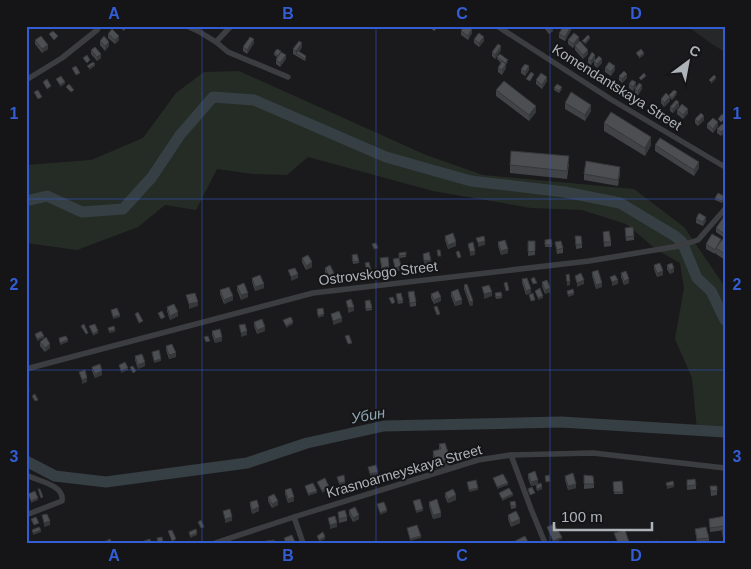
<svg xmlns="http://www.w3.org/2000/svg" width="751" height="569" font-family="Helvetica,sans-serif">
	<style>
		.built { fill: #262729 }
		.green { fill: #252c25 }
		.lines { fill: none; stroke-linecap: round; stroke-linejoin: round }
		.river { stroke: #363f44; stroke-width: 11 }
		.street { stroke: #3c3d41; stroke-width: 5.5 }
		.wall { fill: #414346 }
		.shaded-wall { fill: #353739 }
		.building { fill: #4c4e51; stroke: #353739 }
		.grid { fill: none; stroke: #335dd4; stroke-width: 1; stroke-opacity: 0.55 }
		.labels { text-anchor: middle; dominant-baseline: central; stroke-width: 4; stroke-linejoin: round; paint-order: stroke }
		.street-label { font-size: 14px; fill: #aeb3ba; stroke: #151517 }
		.water-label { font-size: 15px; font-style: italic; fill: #8aa4b0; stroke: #151517 }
		.neatline { fill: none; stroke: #335dd4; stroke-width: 2 }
		.grid-label { font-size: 16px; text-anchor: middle; font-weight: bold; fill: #335dd4 }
	</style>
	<rect width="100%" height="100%" fill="#1a1a1c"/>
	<path class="built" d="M687 26H725V52L712 44Z"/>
	<path class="green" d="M239 71 426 155 483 175 634 189 684 227 725 287V432L697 430 692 378 675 339 684 288 680 263 657 250 626 224 582 210 531 208 433 191 308 157 287 175 253 174 217 169 196 210 165 205 138 227 77 250 26 243V165L91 160 143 138 176 93 204 72Z"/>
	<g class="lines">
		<g class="river">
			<path d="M26 201 47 196 82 212 123 209 152 177 180 135 213 97 254 100 386 157 471 181 565 192 620 203 675 236 682 242 697 278 711 291 725 320"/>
			<path d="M26 461 55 476 106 482 247 463 307 443 384 426 561 422 725 432"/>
		</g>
		<g class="street">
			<path d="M187 26 198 31 216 42 228 52 288 77"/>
			<path d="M497 26 612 100 725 167"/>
			<path d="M216 42 231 26"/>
			<path d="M26 80 62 58 97 30 99 26"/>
			<path d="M26 369 313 293 589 261 679 246 698 240 725 209"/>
			<path d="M511 455 531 509 545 543"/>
			<path d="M26 475C38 481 65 485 62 501L26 515"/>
			<path d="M294 517 303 543"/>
			<path d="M215 543 294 517 478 460 511 455 593 453 725 468"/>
		</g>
	</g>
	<g class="wall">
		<path d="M118 26H127L124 31Z"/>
		<path d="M545 26H552L553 31 549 34 545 29Z"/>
		<path d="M571 26V30L565 41 559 38V34Z"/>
		<path d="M461 31 472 33 468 40 461 35Z"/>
		<path d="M108 34 119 40 115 44 108 38Z"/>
		<path d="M474 39 484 41 479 47 474 43Z"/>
		<path d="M35 40 48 49 42 53 35 44Z"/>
		<path d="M568 40 579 41 573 48 568 44Z"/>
		<path d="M100 41 109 46 105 51 100 45Z"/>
		<path d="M254 43 247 54 243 51V47Z"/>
		<path d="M575 46 588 54 583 59 575 50Z"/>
		<path d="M302 47 299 52 306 58 305 61 293 54V49Z"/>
		<path d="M91 50 101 58 97 61 91 54Z"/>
		<path d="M501 50 495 59 492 56V52Z"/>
		<path d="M281 52 286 59 280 67 276 64V60L277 57 274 55V53Z"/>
		<path d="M497 57 508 62 506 64V68L502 75 498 72V68L501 63 497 59Z"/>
		<path d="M588 59H595L591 65 588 63Z"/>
		<path d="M594 61 602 63 597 68 594 65Z"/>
		<path d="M605 68 615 70 611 76 605 72Z"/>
		<path d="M521 69 529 70 525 76 521 73Z"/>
		<path d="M619 76 627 78 622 83 619 80Z"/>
		<path d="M536 80 547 81 542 89 536 84Z"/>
		<path d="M629 84 636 87 633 91 629 88Z"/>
		<path d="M554 88 562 89 559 93 554 90Z"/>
		<path d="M635 89H642L638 95 635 93Z"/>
		<path d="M496 90 536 112 529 121 496 96Z"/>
		<path d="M677 94 672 100 670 98V101L664 107 661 103V99Z"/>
		<path d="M565 103 591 111 585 121 565 109Z"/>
		<path d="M679 106 673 113 670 111V107Z"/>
		<path d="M677 110 688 113 683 119 677 114Z"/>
		<path d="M695 119 704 120 698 126 695 123Z"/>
		<path d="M604 123 651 145 645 156 604 131Z"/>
		<path d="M707 124 718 126 713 133 707 128Z"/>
		<path d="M722 124 721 136 717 133V129Z"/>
		<path d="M655 145 699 168 694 176 655 151Z"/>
		<path d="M569 164 567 179 510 173V165Z"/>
		<path d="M620 173 618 186 584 180V174Z"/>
		<path d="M715 198H724L722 203 715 200Z"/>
		<path d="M725 215 723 237 716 232V228Z"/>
		<path d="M696 219 706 221 703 226 696 223Z"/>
		<path d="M625 228 634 236V240L626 241Z"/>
		<path d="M603 232 611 242V246L604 247Z"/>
		<path d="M445 236 456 246 448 249 445 240Z"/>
		<path d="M575 236 582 244V248L576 249Z"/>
		<path d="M725 236V260L716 254V252L715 254 706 249V244L721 241Z"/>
		<path d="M551 239 552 247H545V240Z"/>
		<path d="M528 241H535V255L528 256Z"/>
		<path d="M498 242 508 253 501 255 498 246Z"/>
		<path d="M555 242 563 248V253L557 254Z"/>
		<path d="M406 252V257L399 258V253Z"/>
		<path d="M352 257 359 261V263L353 264Z"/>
		<path d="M302 258 312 267 306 270 302 262Z"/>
		<path d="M380 258 389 266V270L382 272Z"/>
		<path d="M654 265 663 275 657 277 654 269Z"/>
		<path d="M667 265 674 272 670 274 667 269Z"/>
		<path d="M325 268 334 277 329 280 325 272Z"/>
		<path d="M592 272 602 287 596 289 592 276Z"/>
		<path d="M621 273 629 283 624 285 621 277Z"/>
		<path d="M252 278 264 288 255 291 252 282Z"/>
		<path d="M522 279 531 293 526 295 522 283Z"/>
		<path d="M542 282 550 292 545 294 542 286Z"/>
		<path d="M464 285 473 305 470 306 464 289Z"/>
		<path d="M237 286 248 297 241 300 237 290Z"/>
		<path d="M220 290 233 300 224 304 220 294Z"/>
		<path d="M408 292 416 302V306L410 307Z"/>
		<path d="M451 292 462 304 455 306 451 296Z"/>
		<path d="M501 292 502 298 496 299 495 295Z"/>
		<path d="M431 294 441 301 434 304 431 298Z"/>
		<path d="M396 296 403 301V303L398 304Z"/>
		<path d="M365 303 372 308V310L366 311Z"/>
		<path d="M167 307 178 316 170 320 167 311Z"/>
		<path d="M254 322 265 331 257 334 254 326Z"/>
		<path d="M212 331 222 341 215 343 212 335Z"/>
		<path d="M40 342 50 348 45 352 40 346Z"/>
		<path d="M166 346 176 357 169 359 166 350Z"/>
		<path d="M135 356 145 366 138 369 135 360Z"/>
		<path d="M92 367 102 375 95 378 92 371Z"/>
		<path d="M439 444 450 466 436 469 433 457V451L439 450Z"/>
		<path d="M528 474 538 484 542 489 537 491 536 487V485L531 486 528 478Z"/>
		<path d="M584 475 594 484V488L584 489Z"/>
		<path d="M565 476 576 488 568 490 565 480Z"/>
		<path d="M687 480 696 485V489L687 490Z"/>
		<path d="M622 481 623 494H614L613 482Z"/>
		<path d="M710 486H717V495L711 496Z"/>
		<path d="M285 490 294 501 288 503 285 494Z"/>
		<path d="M445 493 456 500 448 503 445 497Z"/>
		<path d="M268 497 278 505 272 508 268 501Z"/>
		<path d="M250 502 259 511 252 514 250 506Z"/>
		<path d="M429 502 441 517 433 519 429 506Z"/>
		<path d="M510 502 516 506V508L511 509Z"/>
		<path d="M349 510 359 519 353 522 349 514Z"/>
		<path d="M338 512 347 517V521L339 523Z"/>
		<path d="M508 515 520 523 511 527 508 519Z"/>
		<path d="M725 516V530L710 532 709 519Z"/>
		<path d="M695 529 709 538V542L697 543Z"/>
	</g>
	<g class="shaded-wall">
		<path d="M571 26V30L565 41V37Z"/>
		<path d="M553 27V31L549 34V30Z"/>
		<path d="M472 29V33L468 40V36Z"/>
		<path d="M119 36V40L115 44V40Z"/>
		<path d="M484 37V41L479 47V43Z"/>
		<path d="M579 37V41L573 48V44Z"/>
		<path d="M590 37V39L585 45V43Z"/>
		<path d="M254 39V43L247 54V50Z"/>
		<path d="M109 42V46L105 51V46Z"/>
		<path d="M302 43V47L297 54 296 53V56V51Z"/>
		<path d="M48 45V49L42 53V49Z"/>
		<path d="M501 46V50L495 59V55Z"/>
		<path d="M588 50V54L583 59V55Z"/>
		<path d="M644 53V55L639 59V57Z"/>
		<path d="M101 54V58L97 61V57Z"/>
		<path d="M286 55V59L280 67V63Z"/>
		<path d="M595 55V59L591 65V61Z"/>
		<path d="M602 59V63L597 68V64Z"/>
		<path d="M95 64V66L89 70V68Z"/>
		<path d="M506 64V68L502 75V70Z"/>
		<path d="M529 66V70L525 76V72Z"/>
		<path d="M615 66V70L611 76V72Z"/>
		<path d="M627 74V78L622 83V79Z"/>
		<path d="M547 77V81L542 89V85Z"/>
		<path d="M716 77V79L711 84V82Z"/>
		<path d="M65 82V84L60 87V85Z"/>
		<path d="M636 82V87L633 91V87Z"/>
		<path d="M642 85V89L638 95V91Z"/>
		<path d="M670 97V101L664 107V103Z"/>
		<path d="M679 102V106L673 113V109Z"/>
		<path d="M591 105V111L585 121V115Z"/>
		<path d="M536 106V112L529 121V115Z"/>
		<path d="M688 109V113L683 119V115Z"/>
		<path d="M704 116V120L698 126V122Z"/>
		<path d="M718 122V126L713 133V129Z"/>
		<path d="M725 128V133L721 136V132Z"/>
		<path d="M651 137V145L645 156V148Z"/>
		<path d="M699 162V168L694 176V170Z"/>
		<path d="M620 167V173L618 186V180Z"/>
		<path d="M706 217V221L703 226V222Z"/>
		<path d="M485 241V245L478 247V243Z"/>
		<path d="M456 242V246L448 249V245Z"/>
		<path d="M508 249V253L501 255V251Z"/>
		<path d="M475 251V255L470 256V252Z"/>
		<path d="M431 260V264L424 265V261Z"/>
		<path d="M312 262V267L306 270V266Z"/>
		<path d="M401 266V270L395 272V268Z"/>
		<path d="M674 268V272L670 274V270Z"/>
		<path d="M663 271V275L657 277V273Z"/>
		<path d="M334 273V277L329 280V276Z"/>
		<path d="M298 274V278L291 281V277Z"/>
		<path d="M629 279V283L624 285V281Z"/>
		<path d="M584 280V284L577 287V283Z"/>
		<path d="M618 280V284L612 286V282Z"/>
		<path d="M570 281V285L567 286V282Z"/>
		<path d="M602 283V287L596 289V285Z"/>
		<path d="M264 284V288L255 291V287Z"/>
		<path d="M550 288V292L545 294V290Z"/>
		<path d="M531 289V293L526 295V291Z"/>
		<path d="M492 292V296L484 299V294Z"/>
		<path d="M248 293V297L241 300V295Z"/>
		<path d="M574 293V295L568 297V295Z"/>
		<path d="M233 296V300L224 304V300Z"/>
		<path d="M543 296V298L538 300V298Z"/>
		<path d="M441 297V301L434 304V300Z"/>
		<path d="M462 300V304L455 306V302Z"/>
		<path d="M473 301V305L470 306V302Z"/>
		<path d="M198 302V306L189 309V304Z"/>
		<path d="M354 307V311L348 313V308Z"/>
		<path d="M178 312V316L170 320V316Z"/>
		<path d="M324 314V316L318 318V316Z"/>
		<path d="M120 315V317L113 319V317Z"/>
		<path d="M342 318V322L333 325V321Z"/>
		<path d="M293 322V324L286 328V326Z"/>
		<path d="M265 327V331L257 334V330Z"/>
		<path d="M115 330V332L109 333V331Z"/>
		<path d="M98 331V333L93 336V334Z"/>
		<path d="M247 331V335L241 337V333Z"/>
		<path d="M44 336V338L37 341V339Z"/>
		<path d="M222 337V341L215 343V339Z"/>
		<path d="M68 340V342L60 345V343Z"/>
		<path d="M50 344V348L45 352V348Z"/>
		<path d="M176 353V357L169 359V355Z"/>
		<path d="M161 359V361L154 363V361Z"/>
		<path d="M145 362V366L138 369V365Z"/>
		<path d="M128 368V370L121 373V371Z"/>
		<path d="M102 371V375L95 378V374Z"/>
		<path d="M87 378V382L82 384V380Z"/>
		<path d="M450 459V466L436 469V463Z"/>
		<path d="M378 472V476L370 479V474Z"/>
		<path d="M538 480V484L531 486V482Z"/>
		<path d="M345 482V484L339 485V483Z"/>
		<path d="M508 483V485L497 489V487Z"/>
		<path d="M576 484V488L568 490V486Z"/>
		<path d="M674 485V487L667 489V486Z"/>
		<path d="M329 487V489L322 493V491Z"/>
		<path d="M542 487V489L537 491V489Z"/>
		<path d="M478 488V490L469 492V490Z"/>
		<path d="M317 491V493L308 496V494Z"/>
		<path d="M513 494V496L502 501V499Z"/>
		<path d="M456 495V500L448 503V499Z"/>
		<path d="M294 497V501L288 503V499Z"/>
		<path d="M38 498V500L31 503V501Z"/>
		<path d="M278 501V505L272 508V504Z"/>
		<path d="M259 507V511L252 514V510Z"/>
		<path d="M423 509V511L416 513V511Z"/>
		<path d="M387 510V512L380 515V513Z"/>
		<path d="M441 513V517L433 519V515Z"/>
		<path d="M359 515V519L353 522V518Z"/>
		<path d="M232 517V521L225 523V519Z"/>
		<path d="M520 519V523L511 527V523Z"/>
		<path d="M50 521V525L44 527V523Z"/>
		<path d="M337 523V527L330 529V525Z"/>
		<path d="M41 530V532L33 535V533Z"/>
		<path d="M197 533V535L190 538V536Z"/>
		<path d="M421 536V538L410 541V539Z"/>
		<path d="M325 537V539L319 542V540Z"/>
		<path d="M562 537V539L553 543V541Z"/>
	</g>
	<g class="building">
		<path d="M431 26H437L438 27 434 31 430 27Z"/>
		<path d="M464 26H469L472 29 468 36 461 31Z"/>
		<path d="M546 26H552L553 27 549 30Z"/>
		<path d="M563 26H571L565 37 559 34Z"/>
		<path d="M112 29 119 36 115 40 108 34Z"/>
		<path d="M53 31 58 36 54 40 49 34Z"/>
		<path d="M479 33 484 37 479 43 474 39Z"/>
		<path d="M574 33 579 37 573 44 568 40Z"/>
		<path d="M588 35 590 37 585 43 582 41Z"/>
		<path d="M41 36 48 45 42 49 35 40Z"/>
		<path d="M104 36 109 42 105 46 100 41Z"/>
		<path d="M250 37 254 39 247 50 243 47Z"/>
		<path d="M299 41 302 43 296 51 293 49Z"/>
		<path d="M580 41 588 50 583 55 575 46Z"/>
		<path d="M498 44 501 46 495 55 492 52Z"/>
		<path d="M95 47 101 54 97 57 91 50Z"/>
		<path d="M277 49 281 51 278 56 274 53Z"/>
		<path d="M641 49 644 53 639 57 636 53Z"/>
		<path d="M298 51 306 56 305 59 296 53Z"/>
		<path d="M281 52 286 55 280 63 276 60Z"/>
		<path d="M592 52 595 55 591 61 588 59Z"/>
		<path d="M500 54 508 60 505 63 497 57Z"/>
		<path d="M87 55 90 60 87 63 83 58Z"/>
		<path d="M599 56 602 59 597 64 594 61Z"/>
		<path d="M502 61 506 64 502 70 498 68Z"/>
		<path d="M93 62 95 64 89 68 87 66Z"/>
		<path d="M609 62 615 66 611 72 605 68Z"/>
		<path d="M525 64 529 66 525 72 521 69Z"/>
		<path d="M76 66 80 73 76 75 72 68Z"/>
		<path d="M624 71 627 74 622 79 619 76Z"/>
		<path d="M531 72 534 74 530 81 526 79Z"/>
		<path d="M541 73 547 77 542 85 536 80Z"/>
		<path d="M644 73 646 76 641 80 639 78Z"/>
		<path d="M714 75 716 77 711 82 709 80Z"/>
		<path d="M61 76 65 82 60 85 56 79Z"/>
		<path d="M47 79 51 86 47 89 43 82Z"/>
		<path d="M632 80 636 82 633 87 629 84Z"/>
		<path d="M504 81 536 106 529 115 496 90Z"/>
		<path d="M639 83 642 85 638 91 635 89Z"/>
		<path d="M69 84 74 90 71 92 66 87Z"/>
		<path d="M557 84 562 87 559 91 554 88Z"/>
		<path d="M38 90 42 97 38 99 34 92Z"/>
		<path d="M674 90 677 92 672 98 669 95Z"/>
		<path d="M571 92 591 105 585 115 565 103Z"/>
		<path d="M666 93 670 97 664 103 661 99Z"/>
		<path d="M676 100 679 102 673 109 670 107Z"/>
		<path d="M682 104 688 109 683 115 677 110Z"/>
		<path d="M611 112 651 137 645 148 604 123Z"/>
		<path d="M701 113 704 116 698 122 695 119Z"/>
		<path d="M722 114 725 118 721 122 718 119Z"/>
		<path d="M713 118 718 122 713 129 707 124Z"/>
		<path d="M722 124 725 126V128L721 132 717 129Z"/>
		<path d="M660 138 699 162 694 170 655 145Z"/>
		<path d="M511 151 569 156 567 171 510 165Z"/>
		<path d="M586 161 620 167 618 180 584 174Z"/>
		<path d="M718 193 724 196 722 201 715 198Z"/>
		<path d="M699 213 706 217 703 222 696 219Z"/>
		<path d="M725 215V231L723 233 716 228Z"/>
		<path d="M633 227 634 236 626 237 625 228Z"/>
		<path d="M609 231 611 242H604L603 232Z"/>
		<path d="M453 233 456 242 448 245 445 236Z"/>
		<path d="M712 234 721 239 715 250 706 244Z"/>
		<path d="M484 236 485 241 478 243 476 238Z"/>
		<path d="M575 236H581L582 244 576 245Z"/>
		<path d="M725 236V254L716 248Z"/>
		<path d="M551 239 552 245H545V240Z"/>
		<path d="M505 240 508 249 501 251 498 242Z"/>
		<path d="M528 241H535V251L528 252Z"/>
		<path d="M561 241 563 248 557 250 555 242Z"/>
		<path d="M473 242 475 251 470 252 468 244Z"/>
		<path d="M376 243 378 248 374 249 372 244Z"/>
		<path d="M437 250H440L441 256H438Z"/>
		<path d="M459 251 461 257 458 258 456 252Z"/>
		<path d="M406 252V255L399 256V253Z"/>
		<path d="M429 252 431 260 424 261 423 254Z"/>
		<path d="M357 254 359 261 353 262 352 255Z"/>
		<path d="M308 255 312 262 306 266 302 258Z"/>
		<path d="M388 257 389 266 382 268 380 258Z"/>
		<path d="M399 258 401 266 395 268 393 259Z"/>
		<path d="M369 262 371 270 367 271 365 263Z"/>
		<path d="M660 263 663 271 657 273 654 265Z"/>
		<path d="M672 263 674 268 670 270 667 265Z"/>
		<path d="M330 265 334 273 329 276 325 268Z"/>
		<path d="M295 268 298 274 291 277 288 270Z"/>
		<path d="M598 270 602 283 596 285 592 272Z"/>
		<path d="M626 271 629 279 624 281 621 273Z"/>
		<path d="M581 273 584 280 577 283 575 276Z"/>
		<path d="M569 274 570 281 567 282 566 275Z"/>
		<path d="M260 275 264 284 255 287 252 278Z"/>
		<path d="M615 275 618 280 612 282 610 277Z"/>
		<path d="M534 277 537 283 533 284 531 279Z"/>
		<path d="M527 278 531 289 526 291 522 279Z"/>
		<path d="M547 280 550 288 545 290 542 282Z"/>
		<path d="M507 282 509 290 506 291 504 283Z"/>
		<path d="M244 283 248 293 241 295 237 286Z"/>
		<path d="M467 284 473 301 470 302 464 285Z"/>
		<path d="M489 285 492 292 484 294 482 287Z"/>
		<path d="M229 287 233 296 224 300 220 290Z"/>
		<path d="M540 288 543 296 538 298 535 291Z"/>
		<path d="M458 289 462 300 455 302 451 292Z"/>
		<path d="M573 289 574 293 568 295 567 291Z"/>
		<path d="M414 291 416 302 410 303 408 292Z"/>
		<path d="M438 291 441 297 434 300 431 294Z"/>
		<path d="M501 292 502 296 496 297 495 293Z"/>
		<path d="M195 293 198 302 189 304 186 295Z"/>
		<path d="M401 293 403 301H398L396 294Z"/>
		<path d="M533 293 535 300 531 301 529 295Z"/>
		<path d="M393 297 395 302 392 304 389 298Z"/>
		<path d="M351 299 354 307 348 308 346 301Z"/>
		<path d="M370 300 372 308 366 309 365 301Z"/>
		<path d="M174 304 178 312 170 316 167 307Z"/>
		<path d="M437 306 440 314 437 315 434 307Z"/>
		<path d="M117 308 120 315 113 317 111 310Z"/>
		<path d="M323 308 324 314 318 316 317 309Z"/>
		<path d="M162 311 165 317 161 319 158 313Z"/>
		<path d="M339 311 342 318 333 321 331 314Z"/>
		<path d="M138 312 143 321 139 323 135 314Z"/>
		<path d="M291 317 293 322 286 326 283 320Z"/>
		<path d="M262 319 265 327 257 330 254 322Z"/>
		<path d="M84 324 88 333 86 334 81 326Z"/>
		<path d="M95 324 98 331 93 334 89 326Z"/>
		<path d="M245 324 247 331 241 333 239 325Z"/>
		<path d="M114 326 115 330 109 331 108 328Z"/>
		<path d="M220 329 222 337 215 339 212 331Z"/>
		<path d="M41 331 44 336 37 339 35 334Z"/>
		<path d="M349 335 352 343 348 344 345 336Z"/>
		<path d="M66 336 68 340 60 343 59 338Z"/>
		<path d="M208 336 210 341 206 342 204 337Z"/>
		<path d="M46 337 50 344 45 348 40 342Z"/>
		<path d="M172 344 176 353 169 355 166 346Z"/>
		<path d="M159 350 161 359 154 361 152 352Z"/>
		<path d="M142 354 145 362 138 365 135 356Z"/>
		<path d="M125 362 128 368 121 371 119 365Z"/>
		<path d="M100 364 102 371 95 374 92 367Z"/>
		<path d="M133 366 136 371 133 373 130 367Z"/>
		<path d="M85 370 87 378 82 380 79 372Z"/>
		<path d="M28 384 29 391H26V385Z"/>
		<path d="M35 394 38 400 35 401 32 396Z"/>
		<path d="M445 443 450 459 436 463 433 451 441 449 439 444Z"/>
		<path d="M376 465 378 472 370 474 368 467Z"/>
		<path d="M535 471 538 480 531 482 528 474Z"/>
		<path d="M573 473 576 484 568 486 565 476Z"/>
		<path d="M503 474 508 483 497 487 493 478Z"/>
		<path d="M344 475 345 482 339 483 337 477Z"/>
		<path d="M549 475 550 481 546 482 545 476Z"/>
		<path d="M584 475 593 476 594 484H584Z"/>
		<path d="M325 478 329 487 322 491 317 482Z"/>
		<path d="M695 479 696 485 687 486V480Z"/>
		<path d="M476 480 478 488 469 490 467 482Z"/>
		<path d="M622 481 623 492H614L613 482Z"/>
		<path d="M673 481 674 485 667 486 666 483Z"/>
		<path d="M313 483 317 491 308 494 305 486Z"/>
		<path d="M541 483 542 487 537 489 536 485Z"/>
		<path d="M710 486H717V491H711Z"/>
		<path d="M532 487 535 493 530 495 528 489Z"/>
		<path d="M291 488 294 497 288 499 285 490Z"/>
		<path d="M509 488 513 494 502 499 499 493Z"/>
		<path d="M38 489H40L43 497 41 498Z"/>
		<path d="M453 489 456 495 448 499 445 493Z"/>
		<path d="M35 491 38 498 31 501 28 494Z"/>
		<path d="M274 494 278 501 272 504 268 497Z"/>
		<path d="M420 499 423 509 416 511 413 501Z"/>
		<path d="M437 499 441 513 433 515 429 502Z"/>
		<path d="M257 500 259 507 252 510 250 502Z"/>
		<path d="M515 501 516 506H511L510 502Z"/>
		<path d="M384 502 387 510 380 513 377 504Z"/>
		<path d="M355 507 359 515 353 518 349 510Z"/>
		<path d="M230 509 232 517 225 519 223 511Z"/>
		<path d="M345 510 347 517 339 519 338 512Z"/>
		<path d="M516 511 520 519 511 523 508 515Z"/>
		<path d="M47 514 50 521 44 523 42 515Z"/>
		<path d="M335 516 337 523 330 525 328 518Z"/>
		<path d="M725 516V526L710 528 709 519Z"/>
		<path d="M36 517 39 523 34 525 31 519Z"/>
		<path d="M201 520 204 527 201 528 198 522Z"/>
		<path d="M554 524 562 537 553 541 547 527Z"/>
		<path d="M417 525 421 536 410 539 407 528Z"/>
		<path d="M39 527 41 530 33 533 32 530Z"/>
		<path d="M706 527 709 538 697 539 695 529Z"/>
		<path d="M196 529 197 533 190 536 189 532Z"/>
		<path d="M172 530 176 539 172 541 168 531Z"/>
		<path d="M625 530 629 542 618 543 614 533Z"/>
		<path d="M722 531H725V541H724Z"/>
		<path d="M323 532 325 537 319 540 317 536Z"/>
		<path d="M292 535 295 542 286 543 284 538Z"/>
		<path d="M525 536 528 542 516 543 515 541Z"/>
		<path d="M162 537 163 543H158L157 538Z"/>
		<path d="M110 539 112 543H102Z"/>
		<path d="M150 539 151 543H145L144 541Z"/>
		<path d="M274 540 275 543H266V541Z"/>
		<path d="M657 541V543H645Z"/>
	</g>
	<path class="grid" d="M202 26V543M376 26V543M550 26V543M26 199H725M26 370H725"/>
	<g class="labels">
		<g class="street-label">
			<text transform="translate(617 87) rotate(32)">Komendantskaya Street</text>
			<text transform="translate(378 273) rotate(-7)">Ostrovskogo Street</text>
			<text transform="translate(404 471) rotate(-16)">Krasnoarmeyskaya Street</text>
		</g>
		<g class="water-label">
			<text transform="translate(368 415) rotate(-10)">Убин</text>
		</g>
	</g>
	<rect width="751" height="569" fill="none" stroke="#151517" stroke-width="55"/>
	<g transform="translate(688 62) rotate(32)" stroke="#151517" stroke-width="4" paint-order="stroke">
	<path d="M0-4L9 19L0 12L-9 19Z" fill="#aeb3ba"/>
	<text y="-8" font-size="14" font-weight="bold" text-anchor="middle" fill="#aeb3ba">С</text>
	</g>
	<path d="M554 522v8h98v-8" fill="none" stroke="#aeb3ba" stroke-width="2.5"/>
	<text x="561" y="522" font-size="15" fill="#aeb3ba" stroke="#151517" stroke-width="4" paint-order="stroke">100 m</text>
	<rect x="28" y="28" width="696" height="514" class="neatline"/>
	<g class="grid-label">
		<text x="114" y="19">A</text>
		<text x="288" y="19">B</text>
		<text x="462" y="19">C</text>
		<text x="636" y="19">D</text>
		<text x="14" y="119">1</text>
		<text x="737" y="119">1</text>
		<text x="14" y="290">2</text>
		<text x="737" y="290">2</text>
		<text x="14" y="462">3</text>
		<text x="737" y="462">3</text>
		<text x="114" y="561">A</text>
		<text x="288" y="561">B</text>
		<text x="462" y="561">C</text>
		<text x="636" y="561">D</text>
	</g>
</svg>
